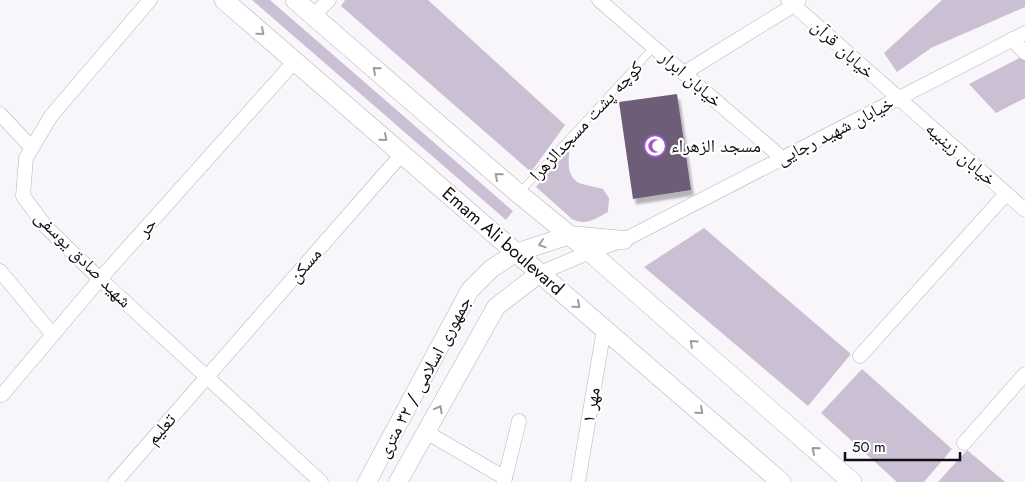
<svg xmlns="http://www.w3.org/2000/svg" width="1025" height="482" font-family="Jost,'Noto Naskh Arabic',sans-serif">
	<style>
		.green { fill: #cbbfd3 }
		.building { fill: #6d5d76; filter: url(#shadow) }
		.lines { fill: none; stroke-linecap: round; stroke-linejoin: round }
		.service-casing { stroke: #b4b1b5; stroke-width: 8 }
		.minor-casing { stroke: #b4b1b5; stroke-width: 15 }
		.tertiary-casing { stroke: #b4b1b5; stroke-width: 19 }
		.secondary-casing { stroke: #b4b1b5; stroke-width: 20 }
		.service { stroke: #fff; stroke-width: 7 }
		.minor { stroke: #fff; stroke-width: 14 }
		.tertiary { stroke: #fff; stroke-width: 18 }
		.secondary { stroke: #fff; stroke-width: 19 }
		.oneway { stroke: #9f9e9f }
		.labels { text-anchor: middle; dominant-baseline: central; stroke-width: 4.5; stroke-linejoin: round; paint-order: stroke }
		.street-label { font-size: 18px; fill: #0e0d0f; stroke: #fff }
		.poi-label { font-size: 18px; fill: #0e0d0f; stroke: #fff; text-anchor: start }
	</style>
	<defs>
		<filter id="shadow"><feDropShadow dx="3" dy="5.5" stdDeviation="1" flood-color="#0004"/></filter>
	</defs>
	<rect width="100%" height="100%" fill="#f9f6fb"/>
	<g class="green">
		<path d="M252 0H270L513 211 506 220Z"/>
		<path d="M345 0H428L565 125 531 172 341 6Z"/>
		<path d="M942 0H1025V7L931 48 897 72 884 53Z"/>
		<path d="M1025 55V98L996 113 969 84Z"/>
		<path d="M570 145C569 158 565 175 579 183 584 185 596 187 603 189L609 198 608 212C595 219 586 226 572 219L536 187Z"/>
		<path d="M704 228 851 354 808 406 644 267Z"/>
		<path d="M862 369 952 449 924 482H897L821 413Z"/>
		<path d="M967 450 1005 482H938Z"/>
	</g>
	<path class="building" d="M677 94 691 190 633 199 619 102Z"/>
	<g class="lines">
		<g class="service-casing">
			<path id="service" d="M520 192 654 47"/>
		</g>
		<g class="minor-casing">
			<g id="minor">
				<path d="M150 0 51 116 26 158 23 196 46 227 100 279 321 482"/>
				<path d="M599 0 782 158"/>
				<path d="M788 0 1025 210"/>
				<path d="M313 16 329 0"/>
				<path d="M1012 39 1025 53"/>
				<path d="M684 73 794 5 799 0"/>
				<path d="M0 114 32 148"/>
				<path d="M0 271 53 335"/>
				<path d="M540 273 590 252 624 240 1025 33"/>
				<path d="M860 356 1006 194"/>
				<path d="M2 395 100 279 295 61"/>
				<path d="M426 432 505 478"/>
				<path d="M964 443 1025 374"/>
				<path d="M115 482 402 154"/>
				<path d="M504 482 519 421"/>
				<path d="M578 482 604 329"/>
			</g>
		</g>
		<g class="tertiary-casing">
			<g id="tertiary">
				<path d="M367 482 470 290 491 269 515 253 570 235 624 240"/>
				<path d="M398 482 496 307 540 273"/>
			</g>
		</g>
		<g class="secondary-casing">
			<g id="secondary">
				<path d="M224 0 781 482"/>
				<path d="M295 0 519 194 590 252 852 482"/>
			</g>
		</g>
		<use href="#service" class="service"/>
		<use href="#minor" class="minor"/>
		<use href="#tertiary" class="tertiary"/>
		<use href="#secondary" class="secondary"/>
	</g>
	<defs><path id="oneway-chevron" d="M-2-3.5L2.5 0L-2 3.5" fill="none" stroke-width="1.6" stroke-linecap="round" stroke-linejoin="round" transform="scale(1.25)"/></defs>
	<g class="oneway">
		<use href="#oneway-chevron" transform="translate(261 32) rotate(41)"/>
		<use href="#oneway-chevron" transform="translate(376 70) rotate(-139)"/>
		<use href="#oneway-chevron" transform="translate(384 138) rotate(41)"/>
		<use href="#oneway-chevron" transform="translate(498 176) rotate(-139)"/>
		<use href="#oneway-chevron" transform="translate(542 244) rotate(162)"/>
		<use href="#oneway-chevron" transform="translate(577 305) rotate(41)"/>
		<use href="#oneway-chevron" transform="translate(693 343) rotate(-138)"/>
		<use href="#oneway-chevron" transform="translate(439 409) rotate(-61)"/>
		<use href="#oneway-chevron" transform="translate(700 411) rotate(41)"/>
		<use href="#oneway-chevron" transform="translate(815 450) rotate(-139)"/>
	</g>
	<defs>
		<g id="mosque-ring" transform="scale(1.125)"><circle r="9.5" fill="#fff" stroke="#a357ca" stroke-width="1.5"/><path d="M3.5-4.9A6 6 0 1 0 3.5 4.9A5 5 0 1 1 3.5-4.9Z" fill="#a357ca"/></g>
	</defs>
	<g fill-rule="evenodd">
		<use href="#mosque-ring" x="655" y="146"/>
	</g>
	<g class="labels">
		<g class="street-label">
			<text transform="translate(843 49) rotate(42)">خیابان قرآن</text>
			<text transform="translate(691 79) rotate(41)">خیابان ابرار</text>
			<text transform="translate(586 121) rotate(-47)">کوچه پشت مسجدالزهرا</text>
			<text transform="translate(835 131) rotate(-27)">خیابان شهید رجایی</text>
			<text transform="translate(961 154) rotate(41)">خیابان زینبیه</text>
			<text transform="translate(147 227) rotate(-48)">حر</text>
			<text transform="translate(503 241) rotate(41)">Emam Ali boulevard</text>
			<text transform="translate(83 259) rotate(45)">شهید صادق یوسفی</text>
			<text transform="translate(305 265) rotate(-49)">مسکن</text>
			<text transform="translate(424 377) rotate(-62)">جمهوری اسلامی / ۳۲ متری</text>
			<text transform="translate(591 405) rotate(-80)">مهر ۱</text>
			<text transform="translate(161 429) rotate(-49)">تعلیم</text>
		</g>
		<g class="poi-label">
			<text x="671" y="146">مسجد الزهراء</text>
		</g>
	</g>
	<path d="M845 452v8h115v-8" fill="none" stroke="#0e0d0f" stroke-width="2.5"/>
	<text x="852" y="452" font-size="15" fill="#0e0d0f" stroke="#ffffff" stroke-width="4" paint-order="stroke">50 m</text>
</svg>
